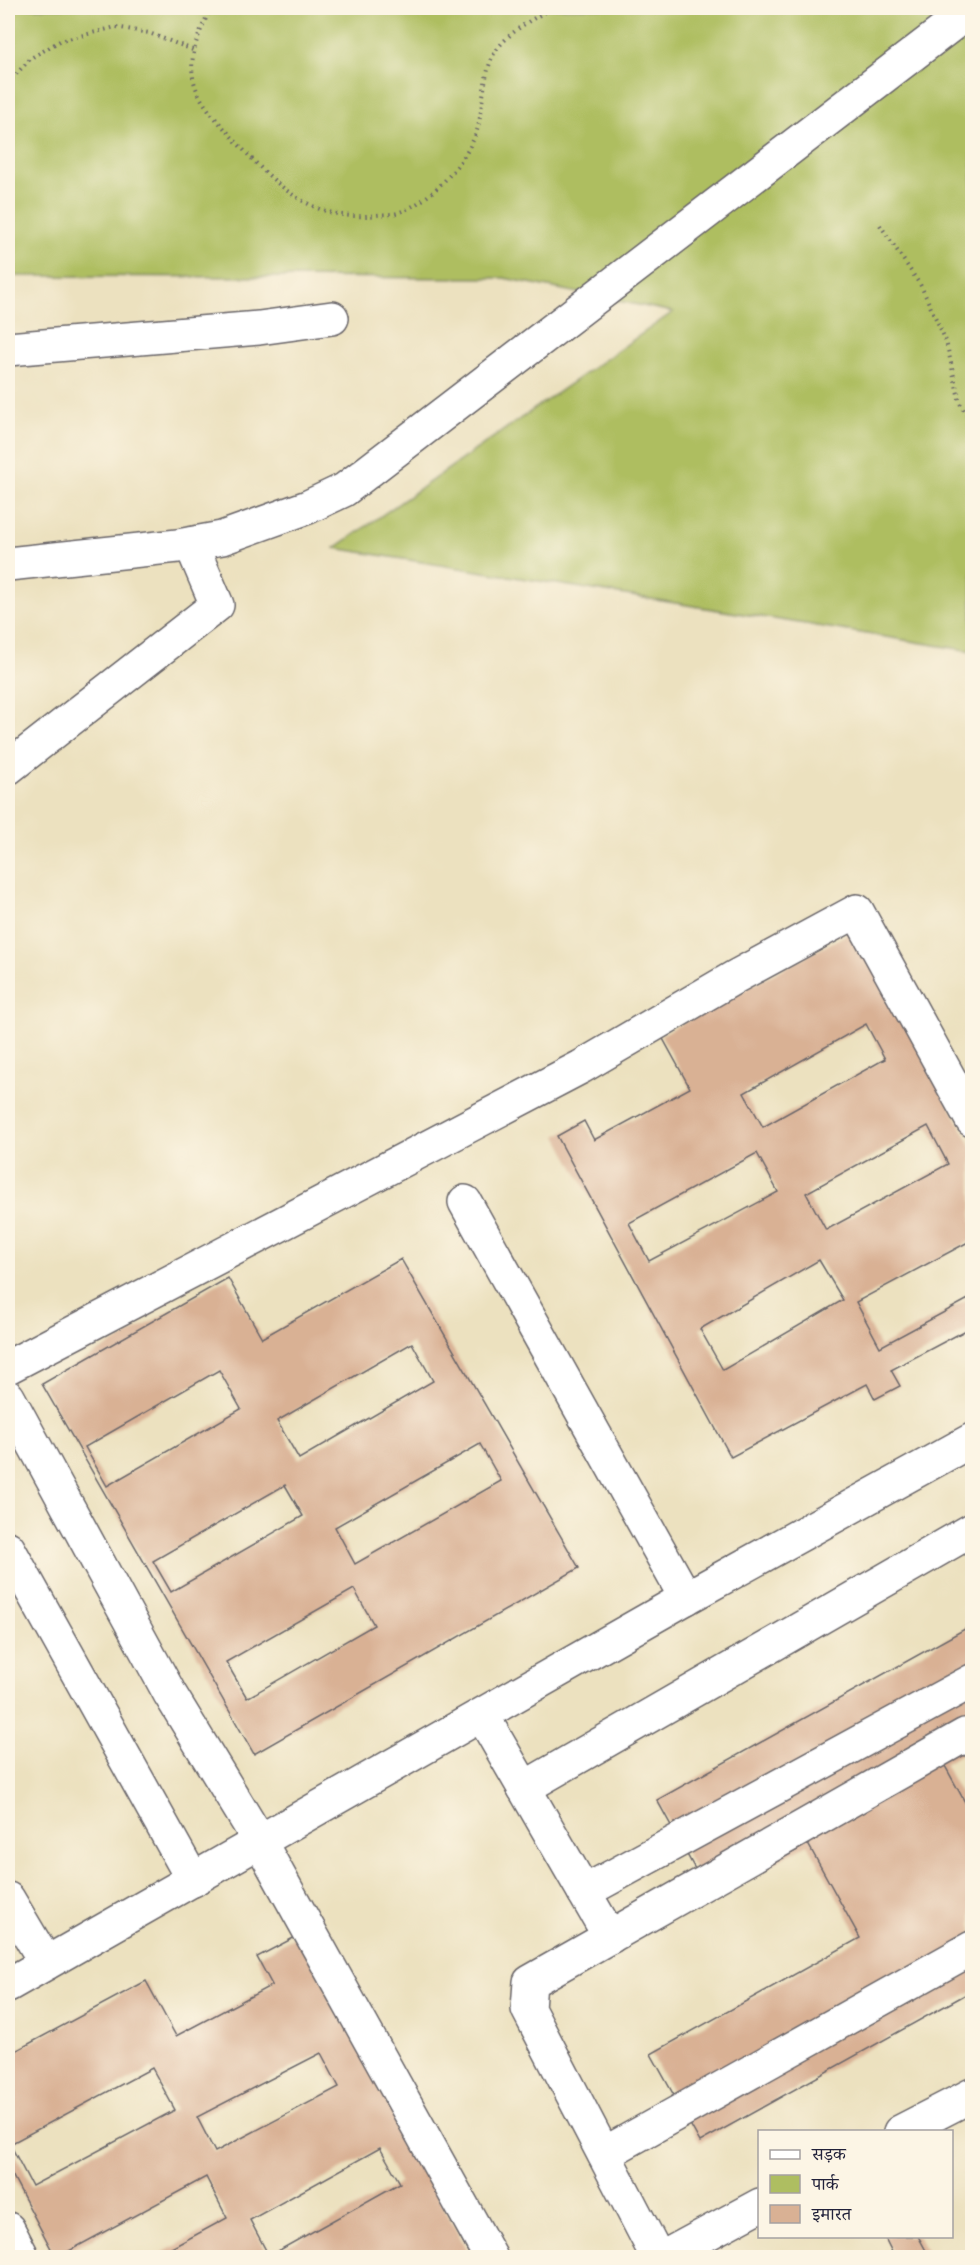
<svg xmlns="http://www.w3.org/2000/svg" width="980" height="2265" font-family="'IM FELL Great Primer','Noto Serif Devanagari',serif">
	<style>
		.green { fill: #aebe61; stroke: #68704e; stroke-width: 1.5 }
		.building { fill: #d9b194; fill-rule: evenodd }
		.lines { fill: none; stroke-linecap: round; stroke-linejoin: round }
		.minor-casing { stroke: #696569; stroke-width: 36 }
		.path { stroke: #696569; stroke-width: 4; stroke-dasharray: 1.5 4.5; stroke-linecap: butt }
		.minor { stroke: #fff; stroke-width: 33 }
	</style>
	<rect width="100%" height="100%" fill="#fcf5e5"/>
	<filter id="ink" filterUnits="userSpaceOnUse"><feTurbulence type="fractalNoise" baseFrequency=".0167" numOctaves="2"/><feDisplacementMap in="SourceGraphic" scale="12" xChannelSelector="R" yChannelSelector="G"/><feConvolveMatrix kernelMatrix="1 2 1 2 8 2 1 2 1" color-interpolation-filters="sRGB"/></filter>
	<filter id="wash" filterUnits="userSpaceOnUse"><feTurbulence type="fractalNoise" baseFrequency=".008" numOctaves="4" result="noise"/><feDisplacementMap in="SourceGraphic" scale="24" xChannelSelector="R" yChannelSelector="G"/><feGaussianBlur stdDeviation="1.35" result="paint"/><feColorMatrix in="noise" values="0 0 0 0 0 0 0 0 0 0 0 0 0 0 0 0 0 1.4 0 .05"/><feComposite in="paint" operator="in"/></filter>
	<g filter="url(#wash)">
		<rect width="100%" height="100%" fill="#ece1bf"/>
		<path class="green" d="M8 8H972V651L335 548 673 312 504 278 8 276Z"/>
		<g id="blocks">
			<g class="building">
				<path d="M855 930 972 1147V1240L856 1302 880 1347 972 1297V1327L891 1370 900 1386 875 1399 867 1384 731 1457 557 1136 584 1121 594 1140 690 1088 661 1035ZM866 1024 885 1059 763 1127 744 1093ZM928 1126 948 1164 826 1230 806 1193ZM757 1153 778 1192 649 1261 629 1223ZM819 1260 843 1300 723 1370 700 1329Z"/>
				<path d="M401 1259 579 1568 254 1754 42 1384 228 1278 262 1338ZM412 1343 433 1381 299 1459 277 1421ZM219 1370 241 1409 107 1486 85 1447ZM480 1444 501 1481 355 1564 335 1527ZM285 1485 303 1516 171 1592 153 1561ZM354 1589 374 1625 247 1698 226 1662Z"/>
				<path d="M972 1625V1748L944 1764 972 1815V1991L700 2142 651 2054 860 1938 808 1844 711 1898 657 1800Z"/>
				<path d="M299 1935 471 2258H153L227 2218 206 2177 65 2253 67 2258H56L8 2167V2055L146 1981 176 2036 272 1985 257 1957ZM321 2053 339 2087 215 2152 197 2117ZM152 2068 175 2110 32 2186 10 2144ZM380 2148 400 2183 269 2256 250 2220Z"/>
				<path d="M884 2236H918L930 2258H895Z"/>
			</g>
		</g>
	</g>
	<g filter="url(#ink)">
		<use href="#blocks" fill-opacity="0" stroke="#696569" stroke-width="1.5"/>
		<g class="lines">
			<g class="minor-casing">
				<g id="minor">
					<path d="M8 349 259 328 332 318"/>
					<path d="M8 564 178 546 222 538 308 507 344 490 972 9"/>
					<path d="M8 768 217 605 191 544"/>
					<path d="M465 1202 686 1598"/>
					<path d="M8 1367 581 1067 735 977 857 911 972 1120"/>
					<path d="M8 1397 170 1694 260 1842 491 2258"/>
					<path d="M8 1548 193 1880"/>
					<path d="M482 1715 610 1937"/>
					<path d="M524 1788 972 1530"/>
					<path d="M584 1892 972 1681"/>
					<path d="M8 1899 46 1963"/>
					<path d="M8 1985 686 1598 972 1440"/>
					<path d="M900 2132 972 2095"/>
					<path d="M604 2154 972 1948"/>
					<path d="M8 2229 23 2258"/>
					<path d="M658 2258 528 2009 530 1982 965 1735 972 1740"/>
					<path d="M662 2258 760 2205"/>
				</g>
			</g>
			<g class="path">
				<path d="M211 8C201 29 189 52 193 77 197 101 217 120 232 137 272 182 312 224 377 215 384 214 393 215 400 212 431 201 469 160 478 127 483 105 483 82 491 60 499 38 535 15 556 8"/>
				<path d="M8 83 31 58 60 41 116 27 149 33 193 50"/>
				<path d="M880 225 921 286 946 341 960 403 972 426"/>
			</g>
			<use href="#minor" class="minor"/>
		</g>
	</g>
	<rect width="980" height="2265" fill="none" stroke="#fcf5e5" stroke-width="30"/>
	<rect x="758" y="2130" width="195" height="108" fill="#fcf5e5" stroke="#a5a1a1" stroke-width="1.5"/>
	<rect x="770" y="2150" width="30" height="9" fill="#ffffff" stroke="#a5a1a1" stroke-width="1.5"/>
	<text x="812" y="2160" font-size="18" fill="#22223b">सड़क</text>
	<rect x="770" y="2175" width="30" height="18" fill="#aebe61" stroke="#a5a1a1" stroke-width="1.5"/>
	<text x="812" y="2190" font-size="18" fill="#22223b">पार्क</text>
	<rect x="770" y="2205" width="30" height="18" fill="#d9b194" stroke="#a5a1a1" stroke-width="1.5"/>
	<text x="812" y="2220" font-size="18" fill="#22223b">इमारत</text>
</svg>
